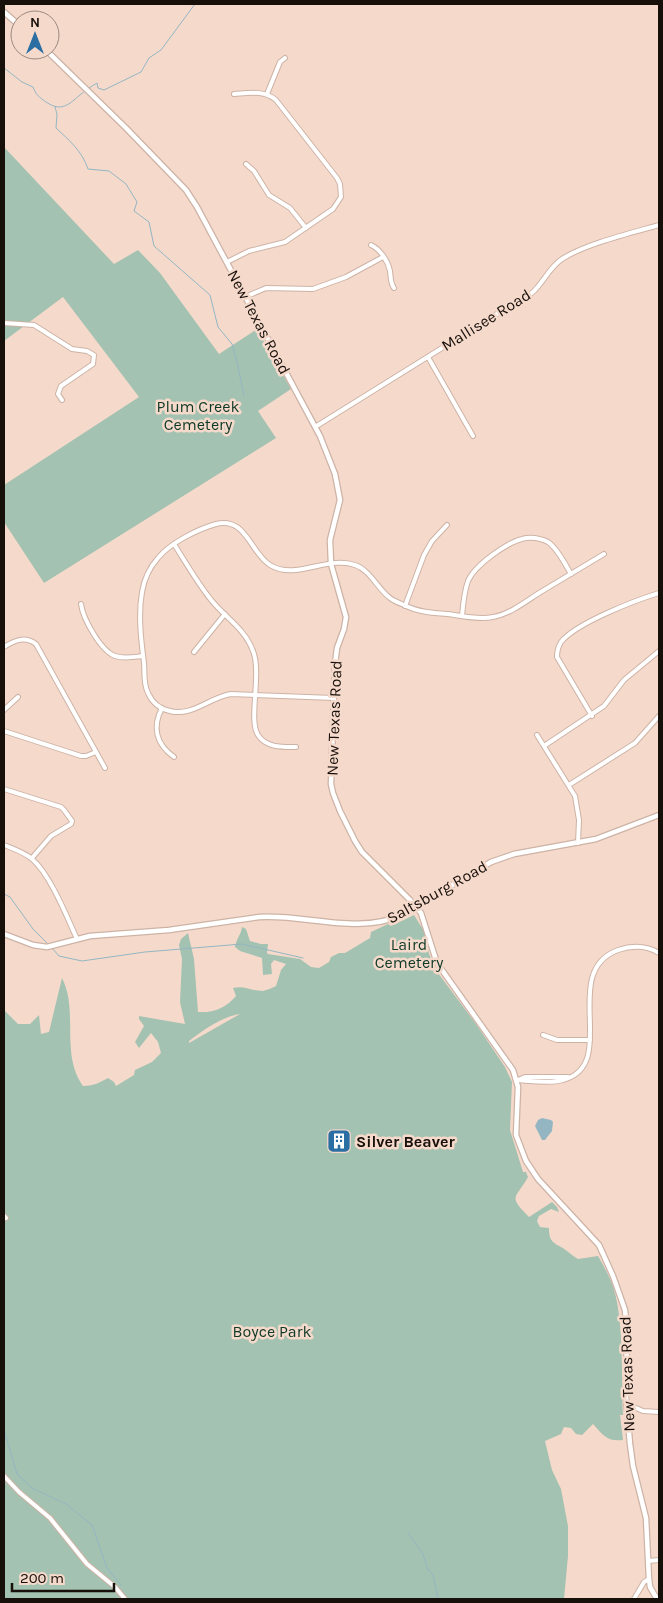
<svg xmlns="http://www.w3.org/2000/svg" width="663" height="1603" font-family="Karla,sans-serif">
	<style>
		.green { fill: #a4c2b1; fill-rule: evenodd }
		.water { fill: #94b6c3 }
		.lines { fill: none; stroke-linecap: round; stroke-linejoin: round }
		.stream { stroke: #94b6c3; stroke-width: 1 }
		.minor-casing { stroke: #cdb3a6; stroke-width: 6 }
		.major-casing { stroke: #cdb3a6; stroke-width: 7 }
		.minor { stroke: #fff; stroke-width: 4 }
		.major { stroke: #fff; stroke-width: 4.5 }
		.labels { text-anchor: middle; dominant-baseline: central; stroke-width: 5; stroke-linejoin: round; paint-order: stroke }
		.street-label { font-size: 16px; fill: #170f0a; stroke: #f5dacc }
		.park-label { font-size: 16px; fill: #0f3927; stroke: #f5dacc }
		.poi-label { font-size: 16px; font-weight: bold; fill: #170f0a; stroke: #f5dacc; text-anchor: start }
	</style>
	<rect width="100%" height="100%" fill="#f5dacc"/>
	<g class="green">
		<path d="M4 147 114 264 138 250 160 273 219 354 257 329 291 389 258 411 276 438 44 583 4 522V485L139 397 63 297 4 341Z"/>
		<path d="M414 915 424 931 429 954 438 973 476 1024 505 1067 512 1082 510 1130 523 1172H526L528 1177C516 1199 507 1195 529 1217L552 1202 557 1207 559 1212 551 1209 539 1216 537 1221 540 1227 549 1228C549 1239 551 1242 561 1247 567 1250 572 1256 578 1259L598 1256C603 1264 607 1272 611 1281 625 1315 621 1377 623 1415H620L623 1440C607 1442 603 1435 593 1424L582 1435 576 1434 571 1428 564 1427 561 1434 545 1441 552 1470 561 1489 568 1526V1556L564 1599H4V1010L18 1024H30L39 1015 41 1034 49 1032 62 978C79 1011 60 1054 83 1086 93 1086 99 1083 108 1078L114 1082 116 1086 134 1075 135 1070 152 1062 161 1053 158 1042 151 1033 139 1048 135 1042 144 1026 139 1019V1016L185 1024 180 1002 182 959 179 945 181 939 188 933 194 959 198 1012C213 1013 226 1008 236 996L233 988C244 985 252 991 263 991 267 990 272 988 276 986L281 970 286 964 274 960 271 964 272 974 263 975 262 958 240 951 235 947C236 939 241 935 242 927L246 929 250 941 261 944H268L267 953 268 954 300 959 311 967 319 968 329 962 331 957 339 953H345L370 938 371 932 388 924 391 926ZM240 1014 189 1043V1041C203 1030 224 1016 240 1014Z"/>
	</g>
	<path class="water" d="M542 1118 551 1120 553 1122 552 1131 545 1140H542L535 1126 538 1120Z"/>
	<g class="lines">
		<g class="stream">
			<path d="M4 68 22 82 33 87C36 95 39 97 46 102 64 114 70 102 85 91"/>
			<path d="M89 88 97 83 98 88 104 90 141 72 149 58 161 50 195 4"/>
			<path d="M55 107 57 114 56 128C70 141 82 151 88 169L109 171 126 184 137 202 134 211 149 222 154 246 210 295 218 327 232 344 237 362 244 396"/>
			<path d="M4 894 10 897 33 929 48 944"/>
			<path d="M51 947 59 956 82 961 145 952 242 944 303 958"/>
			<path d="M4 1430 17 1474 32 1488 66 1504 92 1525 107 1568 121 1585"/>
			<path d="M408 1533 423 1554 428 1570 433 1575 438 1599"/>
		</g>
		<g class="minor-casing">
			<g id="minor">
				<path d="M267 94 280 62 285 58"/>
				<path d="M246 164 254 171 269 195 290 208 306 228"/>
				<path d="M371 245C380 249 388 261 390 271 391 278 390 282 394 288"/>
				<path d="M227 262 249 251 285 242 333 209 341 197 340 184 337 178 276 100C264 90 249 93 234 94"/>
				<path d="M245 297 266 288 313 289 346 277 383 257"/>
				<path d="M4 323 34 325 72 349 87 351 94 355 93 364 61 386 58 394 62 400"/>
				<path d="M428 357 473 436"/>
				<path d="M315 427 495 315C508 308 523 302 534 291 544 281 550 267 562 259 585 244 631 233 659 225"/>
				<path d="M174 544C186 563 198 584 212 601 226 618 245 629 253 651 262 673 248 720 258 735 266 748 283 747 296 747"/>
				<path d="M81 604C83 619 101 651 115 656 124 659 133 657 143 656"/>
				<path d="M405 606 424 555 432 541 447 525"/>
				<path d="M462 616C463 604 464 592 468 581 475 565 508 541 526 538 533 537 542 539 548 542 558 549 565 564 571 574"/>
				<path d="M4 647C15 640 25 636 36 644L105 768"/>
				<path d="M194 652 225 614"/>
				<path d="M334 698 231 694C210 697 192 717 170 711 160 709 152 702 148 693 143 683 145 673 144 663 141 640 138 615 142 592 144 580 150 567 158 558 170 543 198 529 216 524 246 516 251 554 270 565 296 581 327 555 355 565 370 570 377 588 390 598 394 601 399 603 404 605 418 612 432 613 448 614 462 616 479 620 493 617 510 614 525 602 539 593 561 580 582 567 604 554"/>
				<path d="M162 708C152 727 156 744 174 757"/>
				<path d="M4 710 18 697"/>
				<path d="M592 716 557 657C557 651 558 647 561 642 576 623 636 600 659 593"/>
				<path d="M4 731 81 756H86L96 752"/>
				<path d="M537 735 575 796 579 820 578 843"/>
				<path d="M544 746 604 706 624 680 659 651"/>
				<path d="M569 785 635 743 659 716"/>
				<path d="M4 789 61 807 64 810 72 821 71 824 51 836 32 858"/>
				<path d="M4 845C14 849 24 852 32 859 50 874 67 917 77 939"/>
				<path d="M543 1035 557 1040H590"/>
				<path d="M517 1080C531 1081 550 1084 563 1080 621 1065 558 972 618 950 633 945 646 945 659 953"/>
				<path d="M518 1080 525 1077H568"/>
				<path d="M4 1216 6 1218"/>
				<path d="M627 1404 643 1411 659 1412"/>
				<path d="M4 1476 19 1492 50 1518 87 1564 115 1587 125 1599"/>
				<path d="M648 1561 659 1560"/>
				<path d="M634 1599 644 1582 649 1579"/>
			</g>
		</g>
		<g class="major-casing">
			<g id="major">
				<path d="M4 12 20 26"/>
				<path d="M46 50 126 128 186 190 197 207 320 436 335 474 340 500 330 540 331 564 346 617 344 629 337 648 335 664 331 784 333 793 340 811 355 841 362 852 409 899 421 913 437 963 513 1070 518 1087 516 1135 526 1161 538 1179 599 1245 613 1276 625 1310 627 1331 626 1398 630 1444 633 1466 646 1518 649 1579 650 1587 657 1599"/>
				<path d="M4 934 33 945 47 947 90 936 169 930 259 917C306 914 357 935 402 915L491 862 514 854 596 839 659 815"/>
			</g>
		</g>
		<use href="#minor" class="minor"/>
		<use href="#major" class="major"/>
	</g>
	<defs>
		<g id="building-square" transform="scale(1.25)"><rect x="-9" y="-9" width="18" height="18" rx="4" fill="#2a6ea3" stroke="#f5dacc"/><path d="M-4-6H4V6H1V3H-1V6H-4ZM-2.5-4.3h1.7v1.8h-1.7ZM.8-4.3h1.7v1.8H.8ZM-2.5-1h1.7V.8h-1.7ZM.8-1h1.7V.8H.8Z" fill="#fff"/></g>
	</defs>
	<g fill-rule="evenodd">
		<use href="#building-square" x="339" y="1141"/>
	</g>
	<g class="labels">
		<g class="street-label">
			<text transform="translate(486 320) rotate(-32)">Mallisee Road</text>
			<text transform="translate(259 322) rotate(62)">New Texas Road</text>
			<text transform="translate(334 718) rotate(-88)">New Texas Road</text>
			<text transform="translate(437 892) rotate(-29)">Saltsburg Road</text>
			<text transform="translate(627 1374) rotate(-92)">New Texas Road</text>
		</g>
		<g class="park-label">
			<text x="198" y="406">Plum Creek<tspan x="198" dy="18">Cemetery</tspan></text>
			<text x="409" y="944">Laird<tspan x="409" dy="18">Cemetery</tspan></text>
			<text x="272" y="1331">Boyce Park</text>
		</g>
		<g class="poi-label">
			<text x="356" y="1141">Silver Beaver</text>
		</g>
	</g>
	<rect width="663" height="1603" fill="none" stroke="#170f0a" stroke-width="10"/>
	<g transform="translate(35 35)"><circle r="24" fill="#f5dacc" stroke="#9c897e"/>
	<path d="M0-4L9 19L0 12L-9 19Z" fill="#2a6ea3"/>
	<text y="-8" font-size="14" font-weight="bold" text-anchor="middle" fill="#170f0a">N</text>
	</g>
	<path d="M12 1583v8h102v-8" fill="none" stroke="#170f0a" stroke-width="2.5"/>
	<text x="20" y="1583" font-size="15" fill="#170f0a" stroke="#f5dacc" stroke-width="4" paint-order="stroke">200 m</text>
</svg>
